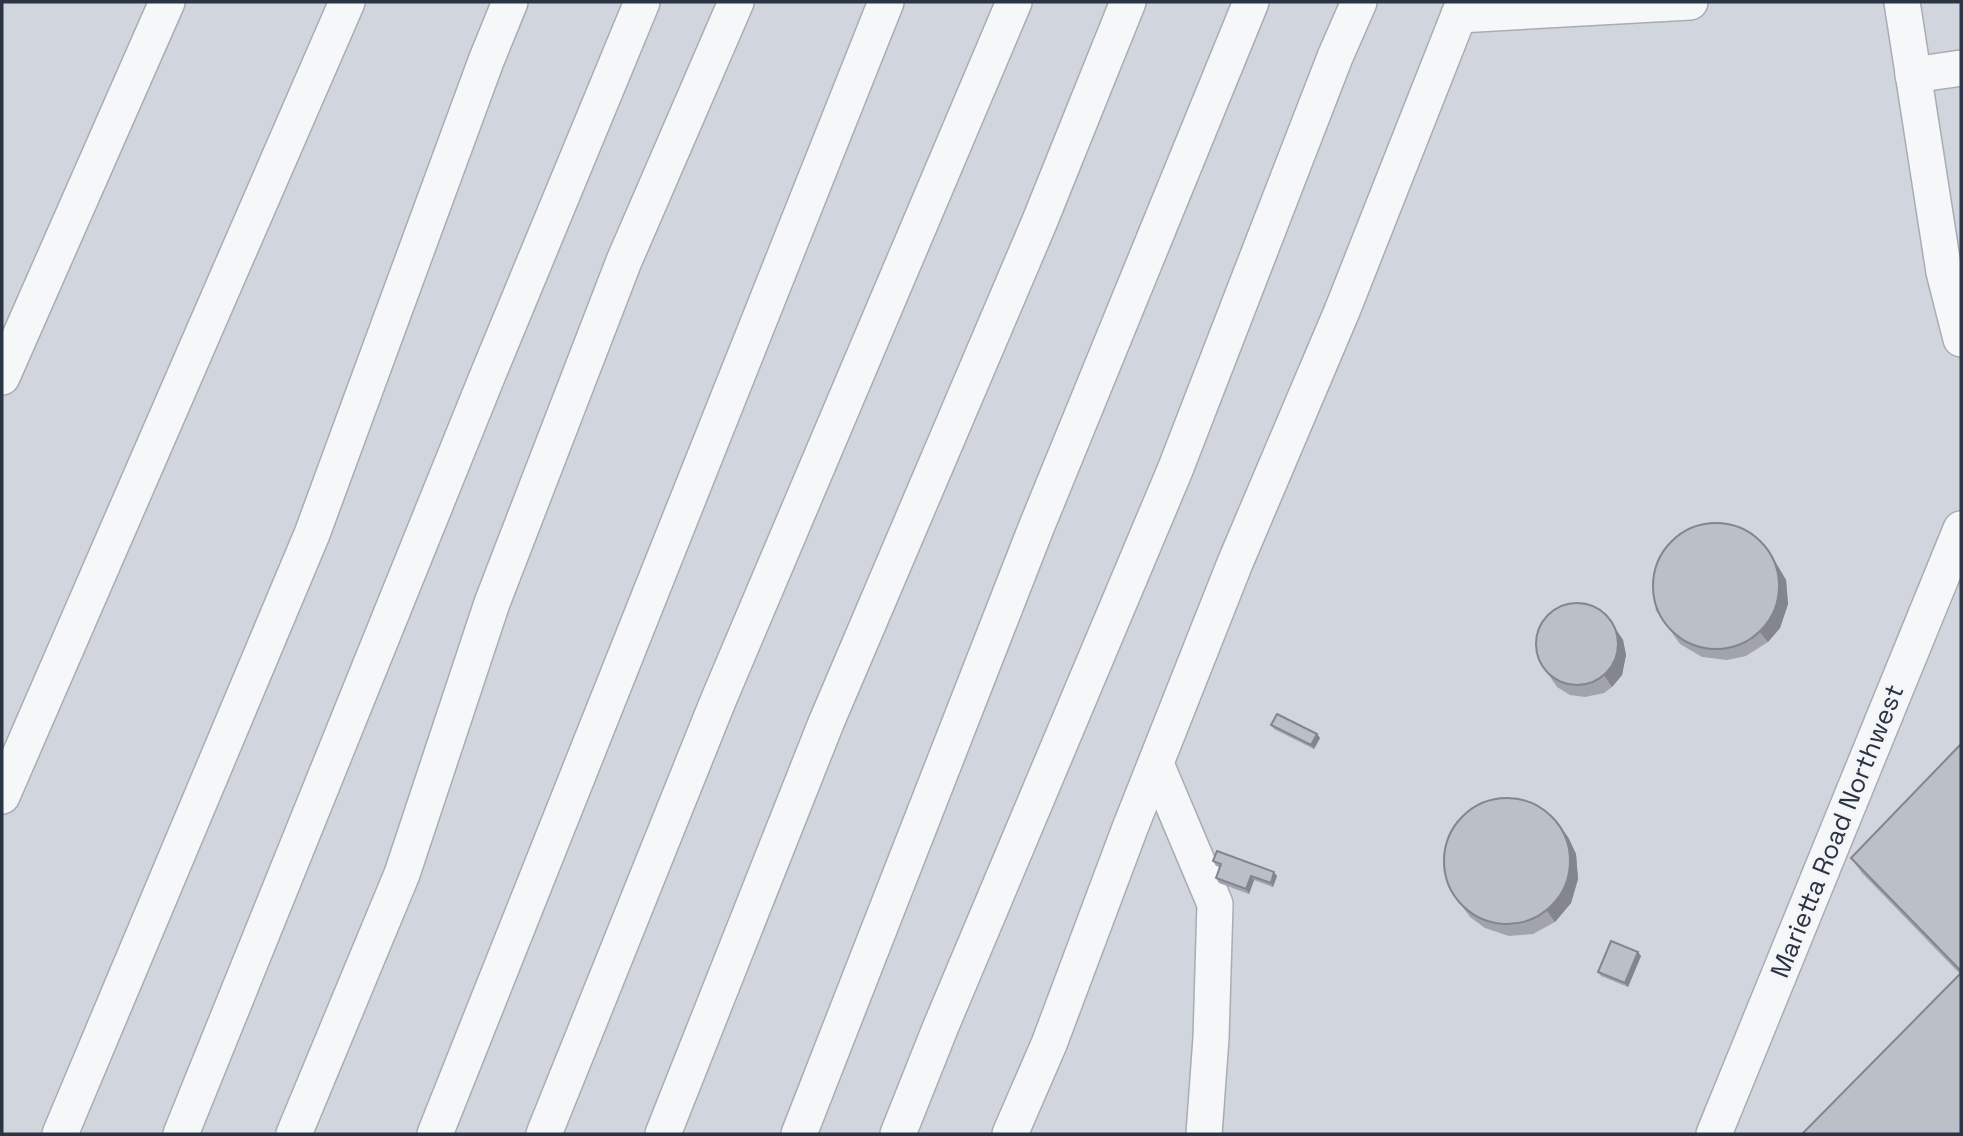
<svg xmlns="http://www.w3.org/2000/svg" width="1963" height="1136" font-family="'Space Grotesk',sans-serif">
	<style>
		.built { fill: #d1d5dd }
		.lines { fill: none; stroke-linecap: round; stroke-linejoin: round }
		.minor-casing { stroke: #a8adb5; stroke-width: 38 }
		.minor { stroke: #f6f7f9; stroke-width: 35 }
		.wall { fill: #a1a4ac }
		.shaded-wall { fill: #83868c }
		.building { fill: #bbbfc8; stroke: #83868c; stroke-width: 2 }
		.labels { text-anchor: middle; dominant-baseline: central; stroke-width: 6; stroke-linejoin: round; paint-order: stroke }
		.street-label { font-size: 26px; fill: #2b3443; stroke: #f3f5f8 }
	</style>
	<rect width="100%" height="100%" fill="#e3e6eb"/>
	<rect class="built" x="2" y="2" width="1959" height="1132"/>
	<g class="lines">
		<g class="minor-casing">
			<g id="minor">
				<path d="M1902 2 1944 272 1961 339"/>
				<path d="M1459 15 1690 2"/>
				<path d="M1913 75 1961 68"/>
				<path d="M2 377 167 2"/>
				<path d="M1156 764 1215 904 1211 1038 1204 1134"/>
				<path d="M2 796 347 2"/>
				<path d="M60 1134 312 534 486 61 510 2"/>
				<path d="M181 1134 489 372 642 2"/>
				<path d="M294 1134 402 874 492 603 624 261 736 2"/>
				<path d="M435 1134 886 2"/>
				<path d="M544 1134 718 701 1014 2"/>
				<path d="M663 1134 826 723 1039 223 1128 2"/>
				<path d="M799 1134 1036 528 1251 2"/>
				<path d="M898 1134 941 1026 1175 470 1335 57 1359 2"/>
				<path d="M1010 1134 1049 1044 1130 828 1235 563 1342 311 1464 2"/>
				<path d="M1714 1134 1961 529"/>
			</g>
		</g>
		<use href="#minor" class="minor"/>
	</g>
	<g class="wall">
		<path d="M1773 558 1786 580 1788 604 1780 628 1768 642 1746 656 1727 660 1702 657 1680 644 1655 609Z"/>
		<path d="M1607 616 1623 640 1626 655 1622 675 1612 687 1604 693 1585 697 1570 695 1557 687 1540 662Z"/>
		<path d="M1271 725 1317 734 1320 738 1314 749 1274 729Z"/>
		<path d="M1961 744V1134L1960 974 1862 873 1851 858Z"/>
		<path d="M1568 837 1576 854 1578 879 1571 903 1555 922 1533 934 1509 936 1485 928 1470 917 1454 895Z"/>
		<path d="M1213 861 1277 876 1273 887 1254 880 1249 894 1219 883 1216 878 1220 867 1216 866Z"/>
		<path d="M1638 952 1641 956 1628 987 1601 976 1598 972Z"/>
	</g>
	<g class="shaded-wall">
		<path d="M1765 546 1773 558 1786 580 1788 604 1780 628 1768 642 1759 631Z"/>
		<path d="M1607 616 1623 640 1626 655 1622 675 1612 687 1604 675Z"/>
		<path d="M1317 734 1320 738 1314 749 1311 745Z"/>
		<path d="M1560 826 1568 837 1576 854 1578 879 1571 903 1555 922 1547 911Z"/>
		<path d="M1274 872 1277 876 1273 887 1271 883Z"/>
		<path d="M1251 876 1254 880 1249 894 1246 889Z"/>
		<path d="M1638 952 1641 956 1628 987 1625 983Z"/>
	</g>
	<g class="building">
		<circle cx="1716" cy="586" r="63"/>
		<circle cx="1577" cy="644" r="41"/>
		<path d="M1277 714 1317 734 1311 745 1271 725Z"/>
		<path d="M1961 744V971L1851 858Z"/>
		<circle cx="1507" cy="861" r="63"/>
		<path d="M1217 851 1274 872 1271 883 1251 876 1246 889 1216 878 1221 864 1213 861Z"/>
		<path d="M1611 941 1638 952 1625 983 1598 972Z"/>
		<path d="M1961 973V1134H1802Z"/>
	</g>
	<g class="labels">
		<g class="street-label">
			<text transform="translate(1837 831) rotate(-68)">Marietta Road Northwest</text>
		</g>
	</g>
	<rect width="1963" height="1136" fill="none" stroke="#2b3443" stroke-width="7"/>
</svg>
